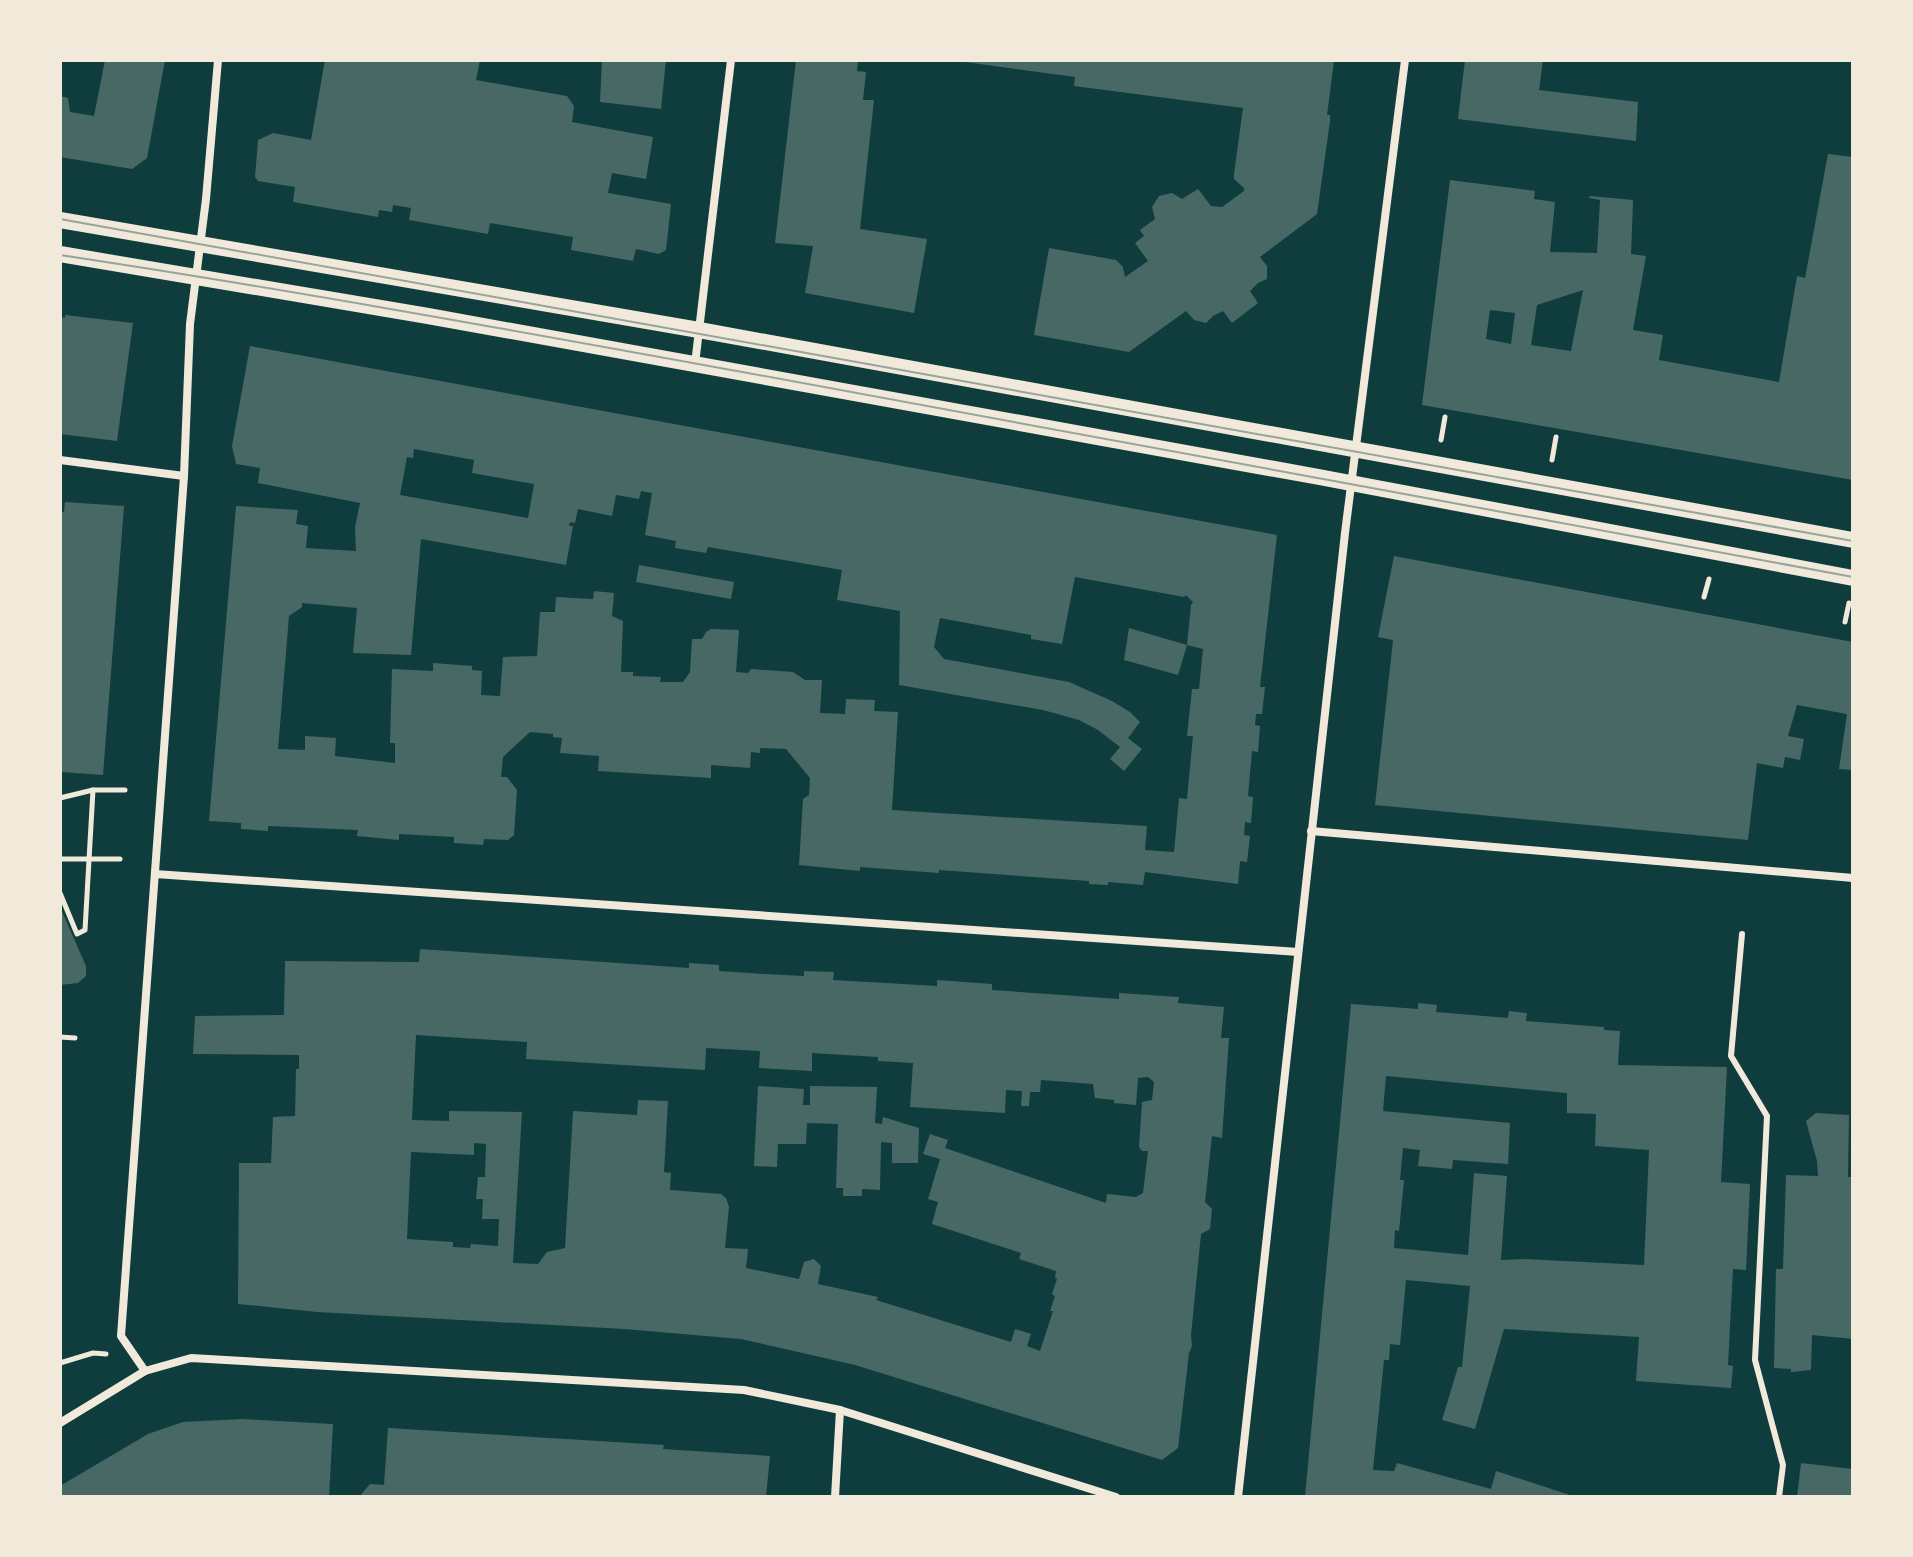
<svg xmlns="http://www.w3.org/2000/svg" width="1913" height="1557" font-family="Roboto,sans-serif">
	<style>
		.building { fill: #486865; fill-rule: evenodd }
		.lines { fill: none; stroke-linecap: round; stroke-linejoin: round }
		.path { stroke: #f1e9da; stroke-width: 5 }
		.service { stroke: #f1e9da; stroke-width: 6 }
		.minor { stroke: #f1e9da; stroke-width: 8 }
		.secondary { stroke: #f1e9da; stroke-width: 16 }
		.tram { stroke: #97a49c; stroke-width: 2 }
	</style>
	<rect width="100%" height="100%" fill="#0f3d3e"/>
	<g class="building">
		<path d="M105 60H165L147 158 132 169 60 157V96L68 98 70 112 94 116Z"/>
		<path d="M325 60H480L476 80 567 96 574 106 572 122 653 137 646 179 612 173 608 193 671 204 666 250 659 254 636 249 633 261 571 250 573 237 490 223 488 234 409 220 411 208 393 205 392 212 379 210 378 217 293 202 295 187 258 181 255 177 258 140 273 133 311 140Z"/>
		<path d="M602 60H666L661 109 600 102Z"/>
		<path d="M796 60H858L857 71 866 72 863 100H874L860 229 927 239 914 313 805 293 813 246 775 243Z"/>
		<path d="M951 60 1334 61 1327 115H1330V121L1317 214 1260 257 1267 266V279L1258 283 1250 291 1258 303 1232 323 1223 311 1213 316 1206 323 1194 320 1186 311 1129 352 1034 335 1049 248 1116 260 1123 267 1125 277 1148 261 1135 243 1144 236 1140 230 1155 219 1152 207 1159 196 1172 193 1182 199 1198 189 1211 206 1222 207 1244 191V188L1234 179V174L1243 108 1074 86 1075 77Z"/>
		<path d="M1465 60H1543L1539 90 1638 102 1636 141 1458 119Z"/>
		<path d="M1828 154 1853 157V480L1422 405 1450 180 1535 191 1534 199 1555 202 1550 252 1597 253 1600 200 1589 198 1590 196 1633 200 1631 254 1646 256 1633 330 1663 335 1659 360 1779 382 1797 276 1805 278ZM1583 290 1571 351 1531 345 1537 305ZM1490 310 1515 313 1511 344 1486 339Z"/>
		<path d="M65 315 133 323 117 441 60 434V317L65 318Z"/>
		<path d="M250 346 1277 535 1260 687H1265L1262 714H1256L1255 725 1260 726 1258 752 1252 751 1248 796 1253 797 1251 823 1245 822 1244 835 1250 836 1247 862 1240 861 1238 884 1145 872 1143 885 1108 882V885L1089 884V881L939 870V873L860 867V871L799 865 803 799 809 795 810 778 786 749 760 748V753L751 752 750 768 711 765V778L598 771 599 756 560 753 562 738 553 737V734L530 732 503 757 501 777H507L517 790 514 835 508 840 484 839 483 845 454 843V837L399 834V840L357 836 358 830 268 826V831L241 829V823L209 821 236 506 298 510 296 524 308 526 306 548 356 551 355 527 360 503 258 483 260 468 236 464 232 446ZM414 449 474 460 472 473 534 484 528 518 400 495 407 457 413 458ZM641 491 652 493 645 535 676 541 675 548 706 553 708 547 842 570 837 600 900 611 899 685 1043 710 1079 720 1098 730 1120 747 1110 759 1124 771 1142 749 1128 738 1140 722 1130 712 1112 701 1069 682 944 659 934 647 940 618 1031 635V639L1062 644 1075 577 1184 597 1186 595 1193 602 1191 605 1187 645 1129 628 1124 660 1178 675 1187 645 1203 649 1199 689H1192L1187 736H1193L1187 799 1179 798 1174 852 1145 850 1147 826 892 810 898 712 874 711 875 700 846 699 845 714 820 713 822 680H805L793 672 751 669 748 673 736 672 739 630 711 629 706 632 702 639H692L690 672 683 682H660L661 677 633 676V672H621L623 621 612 616 614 593 594 591 593 599 556 597 555 612H540L537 656 503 657 500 696 481 695 482 671 472 670V666L433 663V671L392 669 390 743H395V763L335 756 336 738 305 736V750L278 749 289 616 302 607V603L357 608 353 653 411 655 421 539 566 565 573 526H569L570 522 575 523 578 509 612 516 616 495 639 499Z"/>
		<path d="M65 502 124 506 103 775 61 772 60 764V511L64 512Z"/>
		<path d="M1394 556 1853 642V770L1839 769 1847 714 1797 705 1788 736 1804 739 1800 760 1785 757 1783 768 1757 763 1748 840 1375 805 1393 640 1378 637Z"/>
		<path d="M639 565 734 582 731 599 636 582Z"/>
		<path d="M60 907 86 966V976L78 983 60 985Z"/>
		<path d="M420 949 689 968V963L719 965V971L765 974 804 976V971L834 972 833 980 937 986V980L992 984V990L1119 999V993L1179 997 1178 1003 1224 1007 1221 1038H1229L1222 1138 1212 1136 1205 1202 1212 1209 1210 1229 1201 1234 1191 1335 1192 1346 1189 1353 1178 1448 1162 1460 855 1365 741 1339 624 1329 317 1312 238 1304 239 1163H271L273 1117 295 1116 296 1069H299V1055L193 1054 195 1016 284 1015 285 961 419 962ZM416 1035 527 1042 526 1059 705 1070 706 1048 760 1051 759 1068 812 1071V1053L878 1057V1061L913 1063 910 1107 1005 1113 1006 1090 1022 1091 1021 1106H1029L1030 1092H1040L1041 1080 1093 1084 1095 1098 1114 1100V1103L1136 1105 1138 1078 1148 1077 1154 1082 1152 1100 1142 1102 1139 1147 1142 1151H1148L1143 1193 1136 1197 1107 1194 1106 1203 945 1148 948 1140 930 1134 923 1154 940 1159 928 1199 938 1202 932 1224 1021 1253 1019 1259 1056 1271 1055 1278 1057 1279 1052 1294 1055 1296 1050 1311H1053L1040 1351 1027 1346 1031 1334 1015 1329 1011 1342 876 1300 878 1297 818 1284 821 1266 814 1259 804 1262 799 1279 746 1268 748 1249 725 1248 729 1207 726 1198 721 1194 670 1190 671 1173 664 1172 668 1101 638 1100 637 1115 573 1111 565 1248 547 1252 538 1264 513 1263 522 1112 449 1111V1121L412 1120ZM474 1143 486 1144 485 1177H478L476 1199H483L482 1219H499L498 1246 471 1244 470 1248 453 1247V1242L407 1239 411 1152 474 1155Z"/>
		<path d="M1418 1003 1437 1005 1436 1012 1508 1018 1509 1011 1527 1013 1526 1021 1604 1027V1030L1620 1031 1618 1065 1727 1067 1721 1182 1750 1184 1746 1270 1733 1269 1728 1365 1733 1366 1731 1388 1636 1381 1639 1337 1504 1329 1475 1429 1442 1420 1458 1367H1462L1470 1286 1406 1280 1400 1345 1390 1344 1389 1360H1384L1373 1470 1394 1471 1397 1463 1491 1489 1496 1471 1576 1497H1305L1351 1004 1418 1009ZM1386 1076 1567 1093V1113L1596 1114 1595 1146 1649 1150 1644 1265 1524 1259 1501 1260 1507 1176 1474 1173 1468 1255 1394 1248 1395 1230 1399 1231 1404 1180H1400L1403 1148 1420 1150 1418 1166 1452 1169 1453 1160 1508 1164 1510 1123 1383 1111Z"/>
		<path d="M758 1086 804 1089 803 1105H810V1086L877 1087 875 1123 882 1124 883 1117 919 1128 918 1163H892V1143L881 1142 880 1190 862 1189V1196H843V1188H836L838 1124 807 1123 806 1144H778L777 1167 754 1166Z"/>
		<path d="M1816 1113 1849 1115 1848 1177H1853V1339L1812 1335 1811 1370 1791 1372V1369L1774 1368 1776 1269H1783L1786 1175 1818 1176 1817 1161 1806 1121Z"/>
		<path d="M242 1419 333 1424 329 1497H60V1486L148 1434 183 1422Z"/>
		<path d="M388 1428 664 1445 663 1449 770 1456 766 1497H359L370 1484 384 1485Z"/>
		<path d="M1801 1463 1853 1469V1497H1797Z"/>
	</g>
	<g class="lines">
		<g class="path">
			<path d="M1441 440 1445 417"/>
			<path d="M1552 460 1556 437"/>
			<path d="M1704 597 1709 579"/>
			<path d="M1845 622 1849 603"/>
			<path d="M60 798 93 790H125"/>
			<path d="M60 859H120"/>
			<path d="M60 893 77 934 85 930 93 790"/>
			<path d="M60 1037 75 1038"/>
			<path d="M60 1363 93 1353 106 1354"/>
		</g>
		<path class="service" d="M1742 934 1731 1056 1767 1116 1755 1360 1783 1465 1779 1497"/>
		<g class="minor">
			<path d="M695 364 731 60"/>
			<path d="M60 460 184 476"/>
			<path d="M1311 831 1853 878"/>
			<path d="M155 874 1298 952"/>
			<path d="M145 1371 121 1336 184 476 190 324 206 199 218 60"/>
			<path d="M60 1423 145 1371 191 1358 744 1390 840 1410 1116 1497"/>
			<path d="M835 1497 840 1410"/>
			<path d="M1238 1497 1345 533 1405 60"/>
		</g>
		<g class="secondary">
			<path d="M60 220 699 330 1853 540"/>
			<path d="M60 254 428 316 1319 477 1853 578"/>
		</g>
		<g class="tram">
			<path d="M60 219 1853 541"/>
			<path d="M60 255C286 289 511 330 737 371 1109 438 1481 509 1853 577"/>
		</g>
	</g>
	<rect width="1913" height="1557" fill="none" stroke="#f1e9da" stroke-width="124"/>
</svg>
